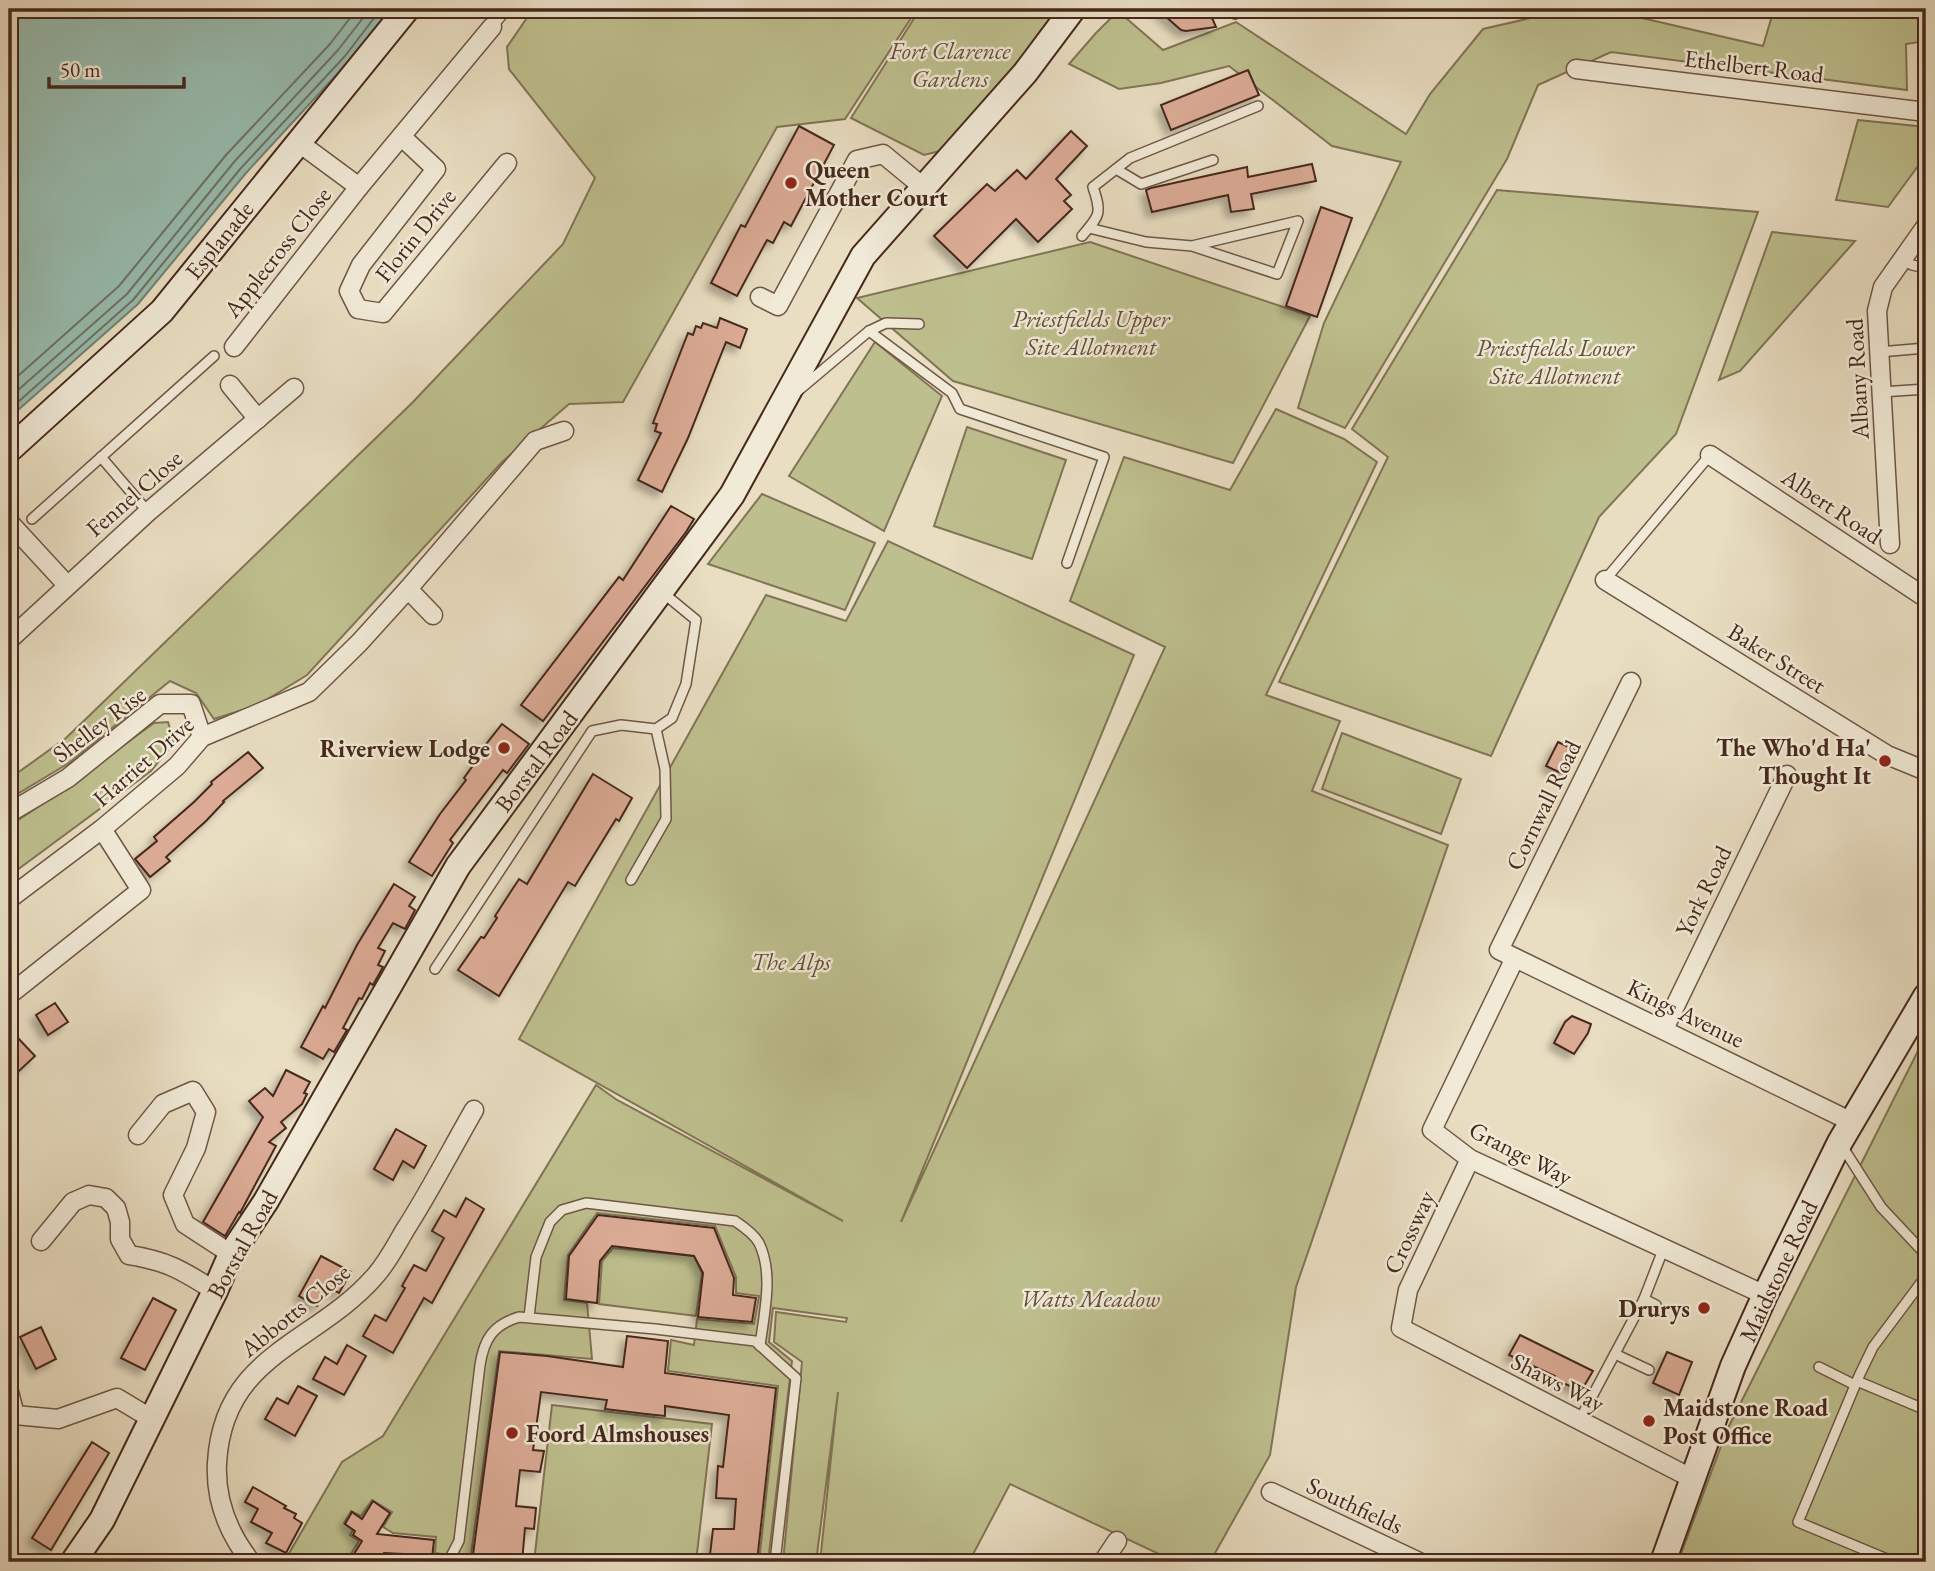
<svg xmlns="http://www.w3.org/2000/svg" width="1935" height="1571" font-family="'EB Garamond',serif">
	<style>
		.green { fill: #bebf8e; stroke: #827456; stroke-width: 2 }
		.water { fill: #98bcaf; stroke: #778175; stroke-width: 2 }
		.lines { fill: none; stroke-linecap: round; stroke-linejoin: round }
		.shore { stroke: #6f7266; stroke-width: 2 }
		.building { fill: #dbab95; stroke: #46281d; stroke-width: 2; filter: url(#shadow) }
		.lane-casing { stroke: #6f5646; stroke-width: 12 }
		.street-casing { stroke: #6f5646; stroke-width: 21 }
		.secondary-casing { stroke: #46281d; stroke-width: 28 }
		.lane { stroke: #f1ead7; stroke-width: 9 }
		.street { stroke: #f1ead7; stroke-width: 18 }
		.secondary { stroke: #f1ead7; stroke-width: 24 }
		.poi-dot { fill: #8f2418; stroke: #f1ead7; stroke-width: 2.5 }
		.labels { text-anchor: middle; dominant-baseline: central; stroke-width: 5; stroke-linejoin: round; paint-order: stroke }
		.park-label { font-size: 24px; font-style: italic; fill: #644e39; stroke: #f1ead7 }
		.street-label { font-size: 24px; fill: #46281d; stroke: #f1ead7 }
		.poi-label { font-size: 24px; font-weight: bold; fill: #46281d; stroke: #f1ead7; text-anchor: start }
	</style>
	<defs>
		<filter id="shadow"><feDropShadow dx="-5.5" dy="5.5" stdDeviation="3.5" flood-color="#0004"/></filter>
	</defs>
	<rect width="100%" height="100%" fill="#e9dec2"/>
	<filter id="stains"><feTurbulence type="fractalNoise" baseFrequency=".00286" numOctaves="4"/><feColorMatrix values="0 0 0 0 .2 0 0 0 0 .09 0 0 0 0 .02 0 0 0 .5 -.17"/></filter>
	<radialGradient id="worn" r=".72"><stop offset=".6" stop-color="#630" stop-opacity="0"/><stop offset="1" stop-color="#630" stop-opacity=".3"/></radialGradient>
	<g class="green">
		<path d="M533 9H595L620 15 624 9H917L845 119 777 127 623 402 569 404 502 462 307 675 258 705 214 719 196 693 170 681 69 763 9 799V779L66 738 92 713 412 403 563 244 595 178 509 69 507 47Z"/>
		<path d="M920 9H1056L1023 68 940 151 924 155 851 118Z"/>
		<path d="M1570 9H1603L1763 46 1774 9H1883L1926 15V41L1906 44 1907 90 1611 52 1538 85 1507 159 1345 428 1298 408 1324 323 1401 162 1332 146 1229 66 1161 83 1119 89 1069 64 1096 33 1118 11 1163 50 1236 22 1406 134 1430 94 1483 29Z"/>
		<path d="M1858 120 1926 127V155L1888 207 1836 200Z"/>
		<path d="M1497 190 1758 212 1676 434 1599 517 1491 756 1279 682 1388 457 1352 429Z"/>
		<path d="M1772 232 1855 241 1740 371 1719 380Z"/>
		<path d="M1090 242 1310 316 1233 463 953 381 857 298Z"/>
		<path d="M875 342 942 396 884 531 789 476Z"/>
		<path d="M1276 409 1344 439 1377 462 1266 695 1340 721 1312 791 1448 845 1296 1287 1270 1455 1210 1562H1176L1010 1484 969 1562H820L838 1392 816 1562H783L802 1362 774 1342 776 1312 846 1322 847 1318 773 1308 769 1342 792 1361 768 1562H759L778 1386 668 1371 671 1340 694 1345 697 1319 754 1324 759 1296 736 1293V1277L715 1226 597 1213 568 1255 564 1300 587 1303 592 1359 499 1351 470 1562H462V1557L435 1553 436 1537 393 1533 383 1527 392 1512 372 1500 361 1516 351 1511 344 1523 353 1530 350 1535 359 1541 346 1562H284L342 1462 383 1436 596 1085 617 1100 843 1221 519 1039 766 595 846 621 888 541 1134 655 901 1222 1165 647 1070 601 1124 457 1230 490Z"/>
		<path d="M967 427 1066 460 1032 559 934 526Z"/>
		<path d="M762 494 875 543 845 610 708 564Z"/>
		<path d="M168 722 174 743 151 771 9 876V826L44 803 154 723Z"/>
		<path d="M1342 733 1461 779 1441 834 1322 789Z"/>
		<path d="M1926 1035V1562H1678L1727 1430Z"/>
		<path d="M613 1248 694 1256 702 1273 696 1316 599 1304 602 1261Z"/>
		<path d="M552 1405 712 1424 696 1562H534Z"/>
	</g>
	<path class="water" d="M9 9H390L350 60 246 173 138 304 9 418Z"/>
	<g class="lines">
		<g class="shore">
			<path d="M9 384 119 286 226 155 330 44 357 9"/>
			<path d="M9 398 127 294 234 162 338 50 370 9"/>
			<path d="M9 410 133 300 241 168 345 56 381 9"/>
		</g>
	</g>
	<g class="building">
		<path d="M1157 9H1215L1212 18 1216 27 1186 31 1181 30Z"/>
		<path d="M1248 70 1259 95 1171 130 1161 105Z"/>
		<path d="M799 126 834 145 791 226 784 222 773 243 767 240 737 296 711 283 741 225 745 227Z"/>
		<path d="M1071 131 1087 146 1056 179 1071 195 1064 201 1072 209 1038 242 1016 219 967 268 934 236 987 184 995 191 1017 170 1026 179Z"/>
		<path d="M1312 164 1316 181 1251 194 1254 209 1231 212 1228 195 1152 212 1146 190 1151 188 1247 167 1248 177Z"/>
		<path d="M1321 207 1352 218 1317 317 1286 306Z"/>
		<path d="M720 318 747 329 740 348 726 342 688 438 662 492 638 480 661 433 655 431 657 424 653 423 688 333 693 335 696 326 701 328 703 323 717 328Z"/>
		<path d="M671 506 694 519 686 532 543 721 521 705 619 577 623 580Z"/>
		<path d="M502 724 529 744 507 773 503 770 450 840 453 843 432 876 409 862 440 814 466 780 464 778 482 753 480 752Z"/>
		<path d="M1558 742 1575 750 1563 774 1546 766Z"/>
		<path d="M248 752 263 768 223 801 224 802 206 821 166 857 170 861 150 877 135 859 157 841 154 837 194 802 212 784 211 782Z"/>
		<path d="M593 774 632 798 619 821 616 819 575 886 568 882 499 996 458 970 481 937 484 938 497 918 495 916 519 879 527 884Z"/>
		<path d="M394 884 415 897 409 906 415 910 405 929 393 923 378 948 385 951 378 965 383 967 373 985 370 983 362 999 359 998 343 1028 347 1030 334 1052 329 1049 323 1059 301 1047 323 1006 325 1008 357 945Z"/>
		<path d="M55 1003 68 1022 48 1035 36 1015Z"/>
		<path d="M1572 1016 1591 1024 1588 1033 1574 1054 1554 1043 1565 1022Z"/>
		<path d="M17 1037 35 1056 19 1071 16 1069 9 1076V1044Z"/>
		<path d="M286 1070 310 1082 304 1093 307 1094 302 1104 281 1122 286 1128 269 1142 276 1146 240 1213 239 1212 225 1236 203 1222 263 1117 249 1101 265 1088 273 1096Z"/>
		<path d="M396 1129 426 1146 414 1168 403 1161 393 1180 374 1169Z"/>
		<path d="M466 1198 484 1209 432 1303 424 1298 393 1353 363 1336 375 1315 386 1321 405 1288 402 1286 414 1265 426 1271 444 1238 432 1231 444 1210 456 1217Z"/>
		<path d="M598 1215 714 1228 734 1278 733 1295 756 1298 752 1322 698 1317 703 1273 694 1256 612 1246 600 1261 597 1303 566 1299 569 1256Z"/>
		<path d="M321 1256 351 1272 339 1293 328 1287 317 1306 299 1296Z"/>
		<path d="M153 1298 176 1310 145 1370 121 1358Z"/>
		<path d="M41 1327 56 1359 36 1369 20 1337Z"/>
		<path d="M1520 1335 1593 1371 1581 1391 1554 1379 1555 1376 1509 1355Z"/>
		<path d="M627 1336 668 1341 665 1373 776 1388 757 1562H719L720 1556 710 1555 713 1529H734L736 1499 716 1498 718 1466 723 1467 729 1415 665 1406V1416L646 1414 605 1409 607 1400 541 1392 533 1450 544 1451 540 1472 520 1470 516 1506 536 1508 534 1529 525 1528 522 1562H472L500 1352 547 1356 623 1367Z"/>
		<path d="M347 1345 366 1356 344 1395 313 1379 325 1357 337 1364Z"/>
		<path d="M1667 1352 1692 1362 1679 1395 1653 1383Z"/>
		<path d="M298 1386 317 1396 295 1436 265 1419 277 1398 288 1404Z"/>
		<path d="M92 1442 109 1453 51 1550 32 1538Z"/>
		<path d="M253 1487 286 1506 284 1508 296 1514 294 1518 302 1523 286 1553 266 1543 272 1533 251 1522 258 1509 245 1502Z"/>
		<path d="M373 1501 390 1513 377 1534 434 1540 432 1559 423 1555 384 1553 379 1562H349L362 1541 353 1535 355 1531 345 1524 352 1512 362 1519Z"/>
	</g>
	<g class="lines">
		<g class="lane-casing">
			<g id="lane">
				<path d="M1371 9H1373"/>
				<path d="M1310 13 1311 9"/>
				<path d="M1235 14 1237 9"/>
				<path d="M492 27 507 9"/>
				<path d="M1116 169 1141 184 1213 160"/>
				<path d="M1089 228 1146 242 1192 246 1277 274 1298 221 1192 246"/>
				<path d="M1082 236C1100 215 1102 214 1093 187L1130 158 1258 106"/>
				<path d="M1903 259 1912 265 1926 268"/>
				<path d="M869 331 952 393 960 409 1104 457 1067 563"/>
				<path d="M1879 352 1926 348"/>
				<path d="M799 390 869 331 886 323 919 324"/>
				<path d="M1881 392 1926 389"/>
				<path d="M101 457 148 512"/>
				<path d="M32 519 214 356"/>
				<path d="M1605 580 1710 455"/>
				<path d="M631 880 666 819 665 769 656 729"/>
				<path d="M435 969 592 731 621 725 656 729 672 718 686 684 696 620 662 592"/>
				<path d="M1842 1146 1881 1207 1926 1255"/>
				<path d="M1644 1299 1663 1250"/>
				<path d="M529 1317 536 1257 550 1222 562 1210 586 1203 735 1221C744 1227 754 1234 759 1243 774 1274 764 1313 760 1346"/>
				<path d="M1615 1354 1649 1370"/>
				<path d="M1819 1367 1855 1385"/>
				<path d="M1857 1381 1926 1410"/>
				<path d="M1579 1421 1644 1299 1656 1305"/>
				<path d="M392 1562 396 1560 422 1562"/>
				<path d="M448 1562 459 1541 480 1365C484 1339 493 1325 519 1317L655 1329 755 1341 796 1378 775 1562"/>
				<path d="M1894 1562 1798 1522 1859 1376 1873 1347 1926 1276"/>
			</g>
		</g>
		<g class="street-casing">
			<g id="street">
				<path d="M1576 69 1926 112"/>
				<path d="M402 137 436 169 361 265 349 291 358 309 383 313 507 163"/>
				<path d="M298 142 359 187"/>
				<path d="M760 297 778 306 857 160 883 154 923 187"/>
				<path d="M234 347 359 187 492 27"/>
				<path d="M230 385 258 419"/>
				<path d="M1710 455 1926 598"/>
				<path d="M9 522 67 585"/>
				<path d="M1890 544 1877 311 1883 287 1926 226"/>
				<path d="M1605 580 1887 755 1926 771"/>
				<path d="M408 589 433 615"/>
				<path d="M9 640 148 512 294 388"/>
				<path d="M1631 682 1499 950 1852 1122"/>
				<path d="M9 813 68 778 160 704H191L202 737"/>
				<path d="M9 899 102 829 177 766 202 737 309 692 359 643 408 589 535 441 564 431"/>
				<path d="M1515 958 1432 1130 1470 1159 1765 1295"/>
				<path d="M9 995 141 890 102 829"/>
				<path d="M1664 1029 1787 775"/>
				<path d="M138 1135 163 1104 193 1091 206 1112 196 1148 173 1195 185 1224 231 1254"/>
				<path d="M1470 1159 1408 1290 1401 1328 1693 1479"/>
				<path d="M41 1241 73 1202 89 1195 106 1198 116 1208 120 1222V1239L129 1255C168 1261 183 1271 215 1291"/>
				<path d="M9 1392 15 1415 58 1419 117 1398 152 1419"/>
				<path d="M1271 1492 1419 1562"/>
				<path d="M251 1562C229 1534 215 1500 217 1463 223 1353 317 1344 376 1275 388 1261 396 1245 405 1230 430 1191 451 1150 474 1110"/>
				<path d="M1103 1562 1117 1541"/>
			</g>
		</g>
		<g class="secondary-casing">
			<g id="secondary">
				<path d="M9 450 162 311 407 9"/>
				<path d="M73 1562 102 1520 215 1291 231 1254 266 1201 458 866 732 495 863 256 1025 73 1073 9"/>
				<path d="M1663 1562 1733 1366 1765 1295 1840 1142 1926 996"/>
			</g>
		</g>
		<use href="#lane" class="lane"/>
		<use href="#street" class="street"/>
		<use href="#secondary" class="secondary"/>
	</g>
	<g class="poi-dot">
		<circle cx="791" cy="183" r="7"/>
		<circle cx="504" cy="748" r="7"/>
		<circle cx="1885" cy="761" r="7"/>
		<circle cx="1704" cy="1308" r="7"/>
		<circle cx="1649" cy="1421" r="7"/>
		<circle cx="512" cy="1433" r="7"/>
	</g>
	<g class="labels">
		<g class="park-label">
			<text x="950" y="50">Fort Clarence<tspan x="950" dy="28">Gardens</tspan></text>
			<text x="1091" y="318">Priestfields Upper<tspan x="1091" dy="28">Site Allotment</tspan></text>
			<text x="1555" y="347">Priestfields Lower<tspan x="1555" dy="28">Site Allotment</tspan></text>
			<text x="791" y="961">The Alps</text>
			<text x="1090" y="1298">Watts Meadow</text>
		</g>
		<g class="street-label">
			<text transform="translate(1754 66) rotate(7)">Ethelbert Road</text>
			<text transform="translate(415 235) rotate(-51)">Florin Drive</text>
			<text transform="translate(219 240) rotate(-51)">Esplanade</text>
			<text transform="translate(277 252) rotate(-52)">Applecross Close</text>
			<text transform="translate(1857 379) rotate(-93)">Albany Road</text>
			<text transform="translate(134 493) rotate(-41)">Fennel Close</text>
			<text transform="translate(1832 506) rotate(34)">Albert Road</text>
			<text transform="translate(1777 658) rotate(32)">Baker Street</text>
			<text transform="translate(99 724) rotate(-37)">Shelley Rise</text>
			<text transform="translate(143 761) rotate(-41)">Harriet Drive</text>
			<text transform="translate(536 761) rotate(-53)">Borstal Road</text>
			<text transform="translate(1543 805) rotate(-64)">Cornwall Road</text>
			<text transform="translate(1703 891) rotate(-64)">York Road</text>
			<text transform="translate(1686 1013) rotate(26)">Kings Avenue</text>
			<text transform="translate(1521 1153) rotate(27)">Grange Way</text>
			<text transform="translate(1409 1232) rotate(-65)">Crossway</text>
			<text transform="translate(242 1244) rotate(-61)">Borstal Road</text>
			<text transform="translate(1778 1271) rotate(-65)">Maidstone Road</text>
			<text transform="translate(295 1310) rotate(-39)">Abbotts Close</text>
			<text transform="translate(1558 1382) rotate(27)">Shaws Way</text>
			<text transform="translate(1355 1505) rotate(25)">Southfields</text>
		</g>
		<g class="poi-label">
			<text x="805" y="169">Queen<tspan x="805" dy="28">Mother Court</tspan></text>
			<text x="1871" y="747" text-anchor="end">The Who'd Ha'<tspan x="1871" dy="28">Thought It</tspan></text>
			<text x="490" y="748" text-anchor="end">Riverview Lodge</text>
			<text x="1690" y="1308" text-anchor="end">Drurys</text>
			<text x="1663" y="1407">Maidstone Road<tspan x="1663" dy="28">Post Office</tspan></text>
			<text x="526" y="1433">Foord Almshouses</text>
		</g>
	</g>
	<rect width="1935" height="1571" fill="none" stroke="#e9dec2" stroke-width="35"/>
	<rect x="10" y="10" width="1914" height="1550" fill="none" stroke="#46281d" stroke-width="3.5"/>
	<rect x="18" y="18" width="1900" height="1536" fill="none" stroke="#46281d" stroke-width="2"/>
	<path d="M49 77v10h135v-10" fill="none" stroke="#46281d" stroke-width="3.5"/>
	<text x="60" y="77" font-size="21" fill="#46281d" stroke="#f1ead7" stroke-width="5" paint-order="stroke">50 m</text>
	<rect width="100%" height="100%" filter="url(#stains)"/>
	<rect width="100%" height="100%" fill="url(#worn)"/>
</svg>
